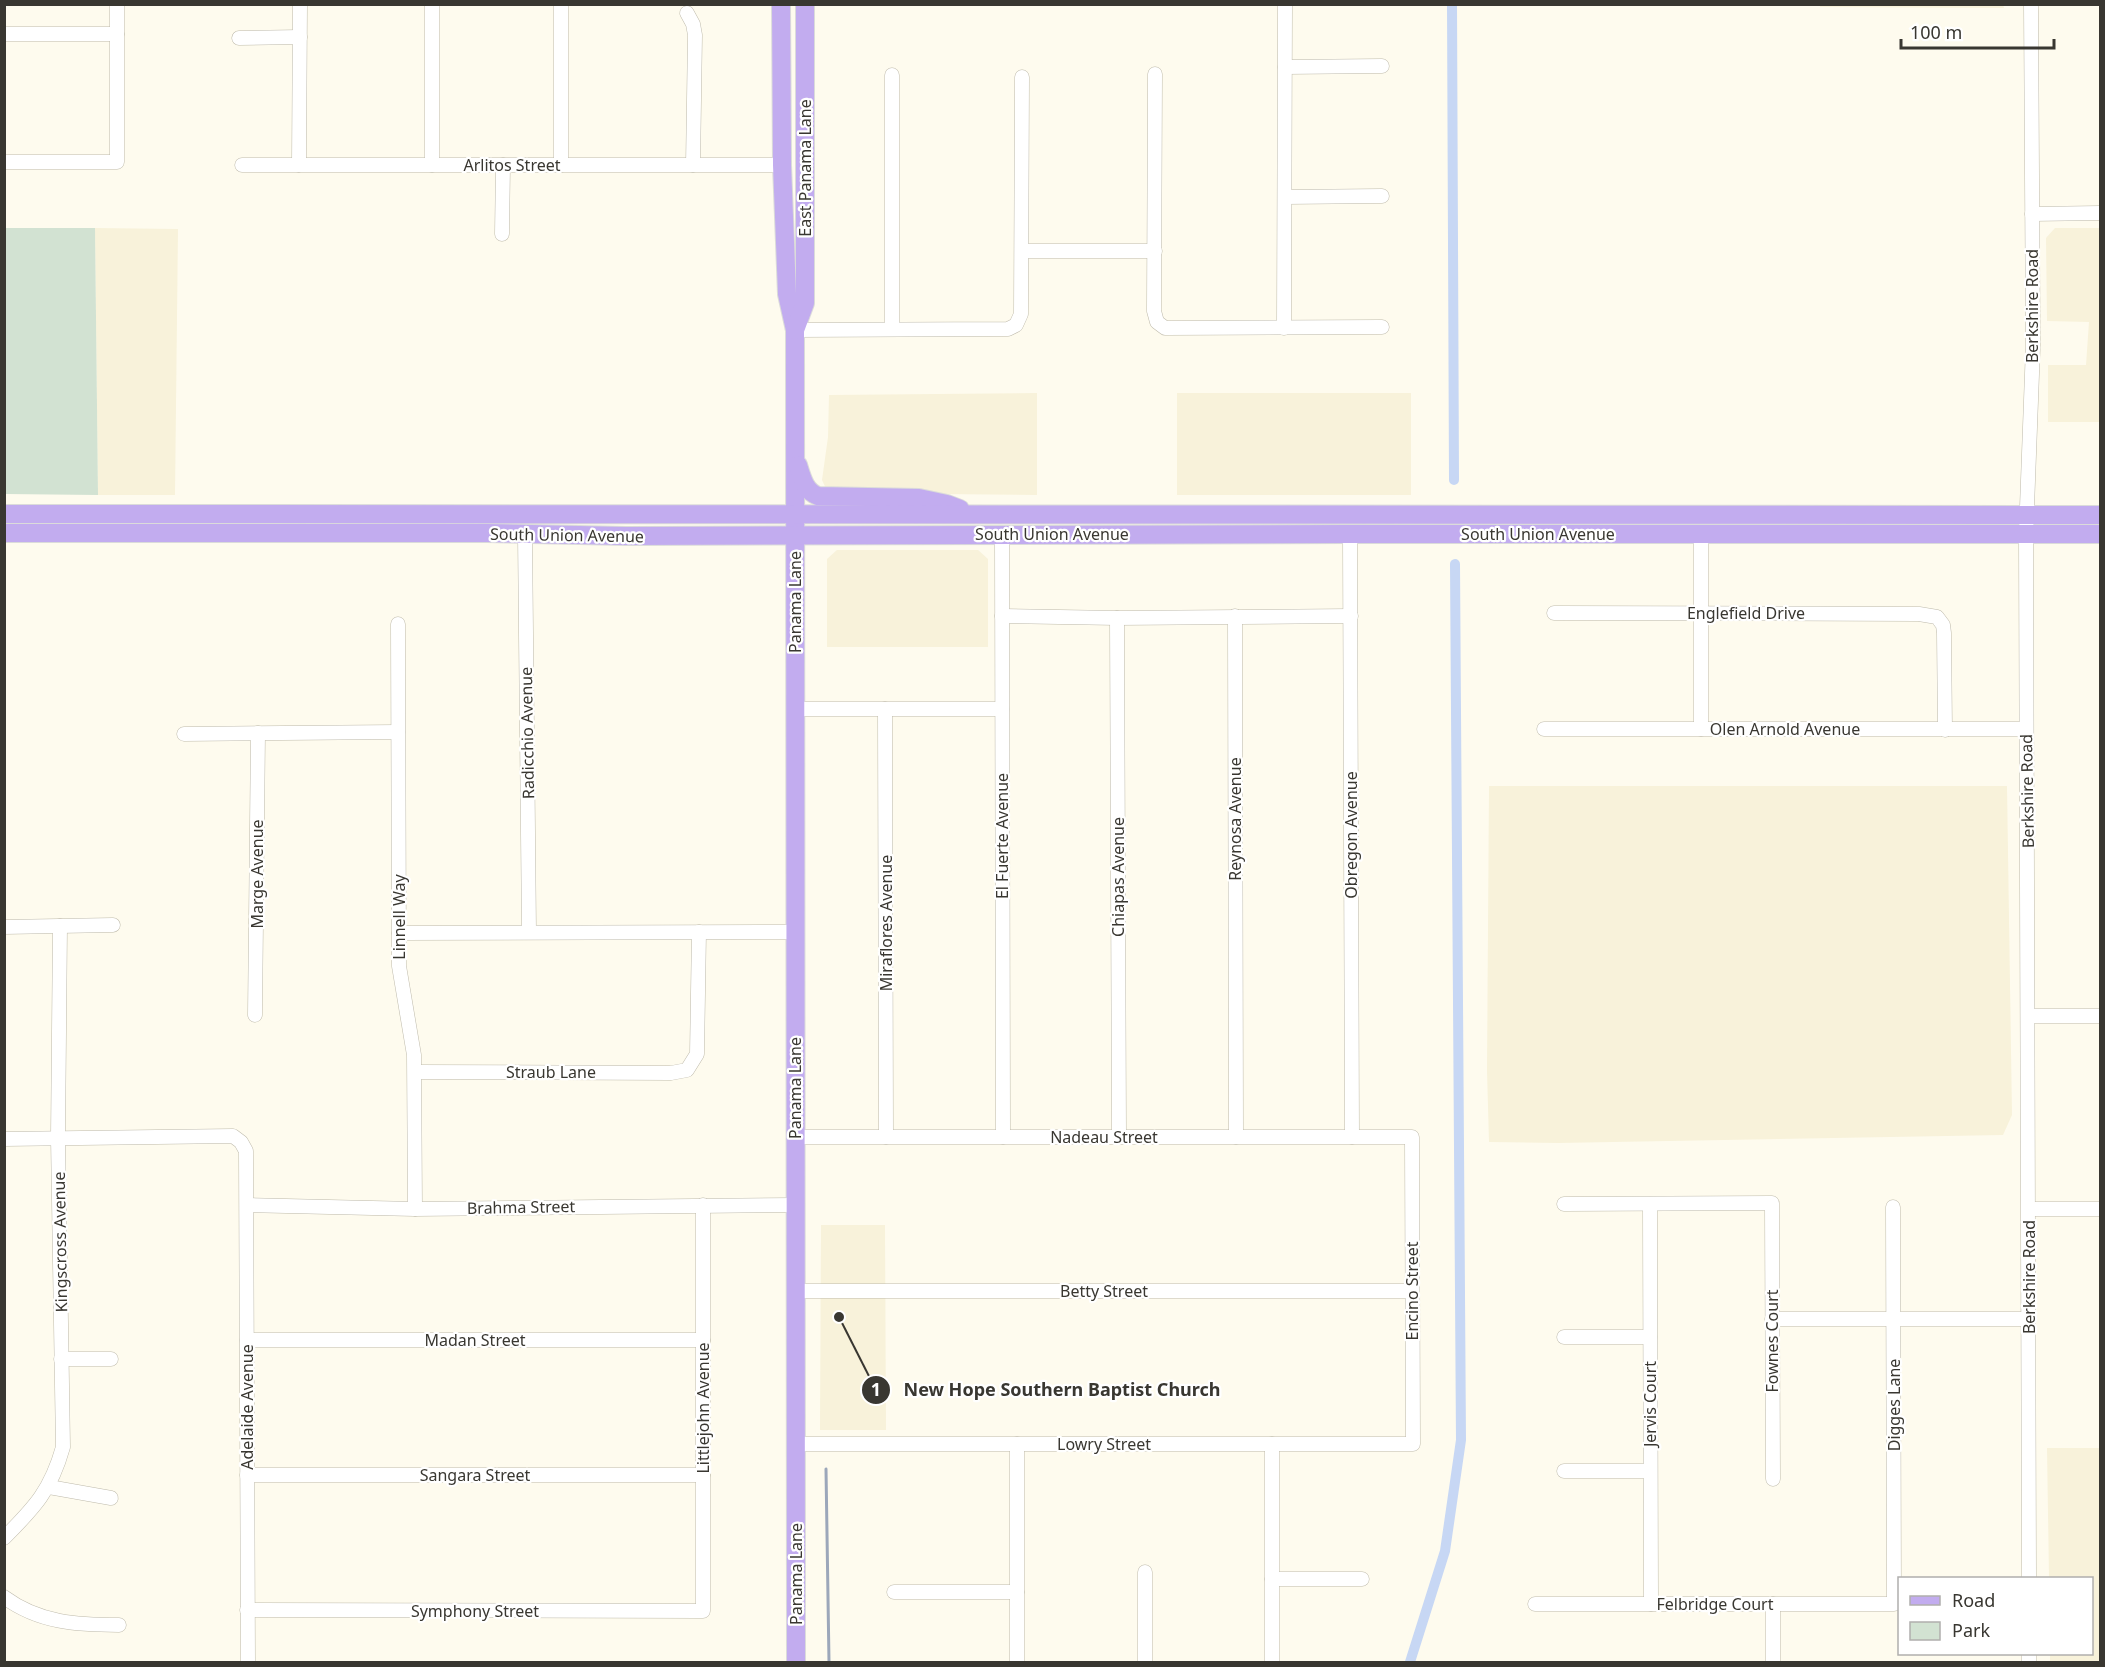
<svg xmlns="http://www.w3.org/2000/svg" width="2105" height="1667" font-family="'Noto Sans',sans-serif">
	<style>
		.built { fill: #f8f2da }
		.green { fill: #d2e2d2 }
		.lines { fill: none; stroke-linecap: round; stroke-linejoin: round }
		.stream { stroke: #9ca7ba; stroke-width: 3 }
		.canal { stroke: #c7d7f4; stroke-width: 10 }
		.minor-casing { stroke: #bebaab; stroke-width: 15 }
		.major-casing { stroke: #dbdbda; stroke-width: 20 }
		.minor { stroke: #fff; stroke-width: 14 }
		.major { stroke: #c2acef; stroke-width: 18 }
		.labels { text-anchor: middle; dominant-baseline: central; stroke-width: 4.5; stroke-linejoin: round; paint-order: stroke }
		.street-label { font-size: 16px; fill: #393731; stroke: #fff }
		.leader { fill: none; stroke: #393731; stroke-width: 2 }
		.callout-dot { fill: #393731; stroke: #fff; stroke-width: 2 }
		.mark-label { font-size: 18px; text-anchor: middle; font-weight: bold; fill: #fff }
		.callout-label { font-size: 18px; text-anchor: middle; font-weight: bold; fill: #393731; stroke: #fff; stroke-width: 4.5; stroke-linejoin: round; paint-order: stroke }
	</style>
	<rect width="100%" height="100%" fill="#fefbee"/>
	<g class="built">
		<path d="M2003 4 2004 8 1820 7V4Z"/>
		<path d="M95 228 178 229 175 495H98Z"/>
		<path d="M2055 228H2100V422H2048V365H2086L2089 322 2047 321 2046 238Z"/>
		<path d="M1037 393V495L828 493 822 480 828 437 829 395Z"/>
		<rect x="1177" y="393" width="234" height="102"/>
		<path d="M837 550H978L988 559V647H827V559Z"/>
		<path d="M1489 786H2007L2012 1115 2003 1135 1558 1143 1489 1142 1487 1071Z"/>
		<path d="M821 1225H885L886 1430H820Z"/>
		<path d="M2047 1448H2100V1662H2050V1654H2092V1578H2049Z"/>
	</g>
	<path class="green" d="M5 228H95L98 495 5 494Z"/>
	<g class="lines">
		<path class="stream" d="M826 1469 829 1662"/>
		<g class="canal">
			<path d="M1452 4 1454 480"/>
			<path d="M1410 1662 1445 1551 1461 1440 1455 564"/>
		</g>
		<g class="minor-casing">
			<g id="minor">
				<path d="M432 4V165"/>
				<path d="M687 13 693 24 695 35 693 165"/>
				<path d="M4 34H117"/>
				<path d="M239 38 300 37"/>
				<path d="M1285 67 1382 66"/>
				<path d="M1155 74 1154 311 1157 322 1165 328 1382 327"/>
				<path d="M892 75V328"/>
				<path d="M4 162H117V4"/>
				<path d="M242 165H782"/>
				<path d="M299 165 300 4"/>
				<path d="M561 165V4"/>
				<path d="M1285 197 1382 196"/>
				<path d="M2032 214 2100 213"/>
				<path d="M502 234 503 165"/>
				<path d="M1023 251H1155"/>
				<path d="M1284 328 1285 4"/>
				<path d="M795 330 1008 329 1016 325 1021 314 1022 77"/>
				<path d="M525 534 529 932"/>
				<path d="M1002 534 1003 1137"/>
				<path d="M1350 534 1352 1137"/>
				<path d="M1554 613 1919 614 1937 617 1943 625 1944 633 1945 730"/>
				<path d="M1002 616 1117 618 1351 616"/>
				<path d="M1235 616 1236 1137"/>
				<path d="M1117 618 1119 1137"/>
				<path d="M398 624 399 966 414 1055 415 1209"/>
				<path d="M795 709H1002"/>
				<path d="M885 709 886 1137"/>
				<path d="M1544 729H2026"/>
				<path d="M1701 729V533"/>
				<path d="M184 734 398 732"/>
				<path d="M4 927 113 925"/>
				<path d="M399 933 795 932"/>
				<path d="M255 1015 258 733"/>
				<path d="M2028 1016H2100"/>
				<path d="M415 1072 671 1073 687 1070 697 1054 699 932"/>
				<path d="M796 1137H1412L1413 1444H796"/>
				<path d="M4 1139 233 1136 241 1142 246 1151 248 1662"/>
				<path d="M1564 1204 1772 1203 1773 1479"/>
				<path d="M1650 1204 1651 1604"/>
				<path d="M247 1205 415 1209 796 1205"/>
				<path d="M2029 1209H2100"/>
				<path d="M796 1291H1412"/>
				<path d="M1772 1319H2029"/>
				<path d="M1564 1337H1650"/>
				<path d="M247 1340H703"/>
				<path d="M61 1359H111"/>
				<path d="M1017 1444V1662"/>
				<path d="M1272 1444V1662"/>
				<path d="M1564 1471H1650"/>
				<path d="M247 1475H703"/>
				<path d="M49 1487 111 1498"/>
				<path d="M4 1538C35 1507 51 1490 63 1447L58 1138 60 926"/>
				<path d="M1145 1572V1662"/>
				<path d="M2029 1578 2026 534 2033 347 2031 4"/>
				<path d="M1272 1579H1362"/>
				<path d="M894 1592H1017"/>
				<path d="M4 1597C39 1623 78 1625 119 1625"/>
				<path d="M1535 1604H1894L1893 1207"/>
				<path d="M1773 1604V1662"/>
				<path d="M247 1610 703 1611V1205"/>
				<path d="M2029 1654V1662"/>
			</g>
		</g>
		<g class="major-casing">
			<g id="major">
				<path d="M781 4 782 165 787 294 795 330 796 1662"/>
				<path d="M795 330 805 303V4"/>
				<path d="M798 465C802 478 805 491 818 496L919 498 947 504 960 509"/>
				<path d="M4 514 2100 515"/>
				<path d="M4 533H487L626 536 1350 534H2100"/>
			</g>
		</g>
		<use href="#minor" class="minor"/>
		<use href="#major" class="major"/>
	</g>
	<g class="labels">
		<g class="street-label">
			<text x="512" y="165">Arlitos Street</text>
			<text transform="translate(805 168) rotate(-90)">East Panama Lane</text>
			<text transform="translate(2032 306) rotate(-90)">Berkshire Road</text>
			<text x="1052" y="534">South Union Avenue</text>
			<text x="1538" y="534">South Union Avenue</text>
			<text transform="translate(567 535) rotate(1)">South Union Avenue</text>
			<text transform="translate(795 602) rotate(-90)">Panama Lane</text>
			<text x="1746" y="613">Englefield Drive</text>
			<text x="1785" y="729">Olen Arnold Avenue</text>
			<text transform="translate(527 733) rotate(-91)">Radicchio Avenue</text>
			<text transform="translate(2027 791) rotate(-91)">Berkshire Road</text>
			<text transform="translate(1235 819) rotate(-90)">Reynosa Avenue</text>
			<text transform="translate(1351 835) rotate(-90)">Obregon Avenue</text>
			<text transform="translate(1002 836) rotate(-90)">El Fuerte Avenue</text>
			<text transform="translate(257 874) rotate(-90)">Marge Avenue</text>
			<text transform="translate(1118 877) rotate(-90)">Chiapas Avenue</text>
			<text transform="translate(399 917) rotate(-90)">Linnell Way</text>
			<text transform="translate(886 923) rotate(-90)">Miraflores Avenue</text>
			<text x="551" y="1072">Straub Lane</text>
			<text transform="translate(795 1088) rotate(-90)">Panama Lane</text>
			<text x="1104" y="1137">Nadeau Street</text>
			<text transform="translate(521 1207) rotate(-1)">Brahma Street</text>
			<text transform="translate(60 1242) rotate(-91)">Kingscross Avenue</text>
			<text transform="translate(2029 1277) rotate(-90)">Berkshire Road</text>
			<text x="1104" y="1291">Betty Street</text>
			<text transform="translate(1412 1291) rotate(-90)">Encino Street</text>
			<text x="475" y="1340">Madan Street</text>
			<text transform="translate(1772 1341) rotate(-90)">Fownes Court</text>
			<text transform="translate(1650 1404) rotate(-90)">Jervis Court</text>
			<text transform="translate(1894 1405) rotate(-90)">Digges Lane</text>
			<text transform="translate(247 1407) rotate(-90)">Adelaide Avenue</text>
			<text transform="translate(703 1408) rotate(-90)">Littlejohn Avenue</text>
			<text x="1104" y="1444">Lowry Street</text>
			<text x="475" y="1475">Sangara Street</text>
			<text transform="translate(796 1574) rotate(-90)">Panama Lane</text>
			<text x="1715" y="1604">Felbridge Court</text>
			<text x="475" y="1611">Symphony Street</text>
		</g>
	</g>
	<path class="leader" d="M839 1317L876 1390"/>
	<g class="callout-dot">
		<circle cx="839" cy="1317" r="6"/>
		<circle cx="876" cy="1390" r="15"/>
	</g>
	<g class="mark-label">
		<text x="876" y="1396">1</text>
	</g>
	<g class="callout-label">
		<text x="1062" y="1396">New Hope Southern Baptist Church</text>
	</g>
	<rect width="2105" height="1667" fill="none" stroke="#393731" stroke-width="12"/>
	<rect x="1898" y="1577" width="195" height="78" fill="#ffffff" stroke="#b0afad" stroke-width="1.5"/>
	<rect x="1910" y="1596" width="30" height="9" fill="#c2acef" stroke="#b0afad" stroke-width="1.5"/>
	<text x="1952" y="1607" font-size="18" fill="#393731">Road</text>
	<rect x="1910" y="1622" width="30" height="18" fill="#d2e2d2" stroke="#b0afad" stroke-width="1.5"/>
	<text x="1952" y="1637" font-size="18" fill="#393731">Park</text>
	<path d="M1901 39v9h153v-9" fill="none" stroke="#393731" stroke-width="3"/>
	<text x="1910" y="39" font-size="18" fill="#393731" stroke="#ffffff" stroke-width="4.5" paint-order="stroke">100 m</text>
</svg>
